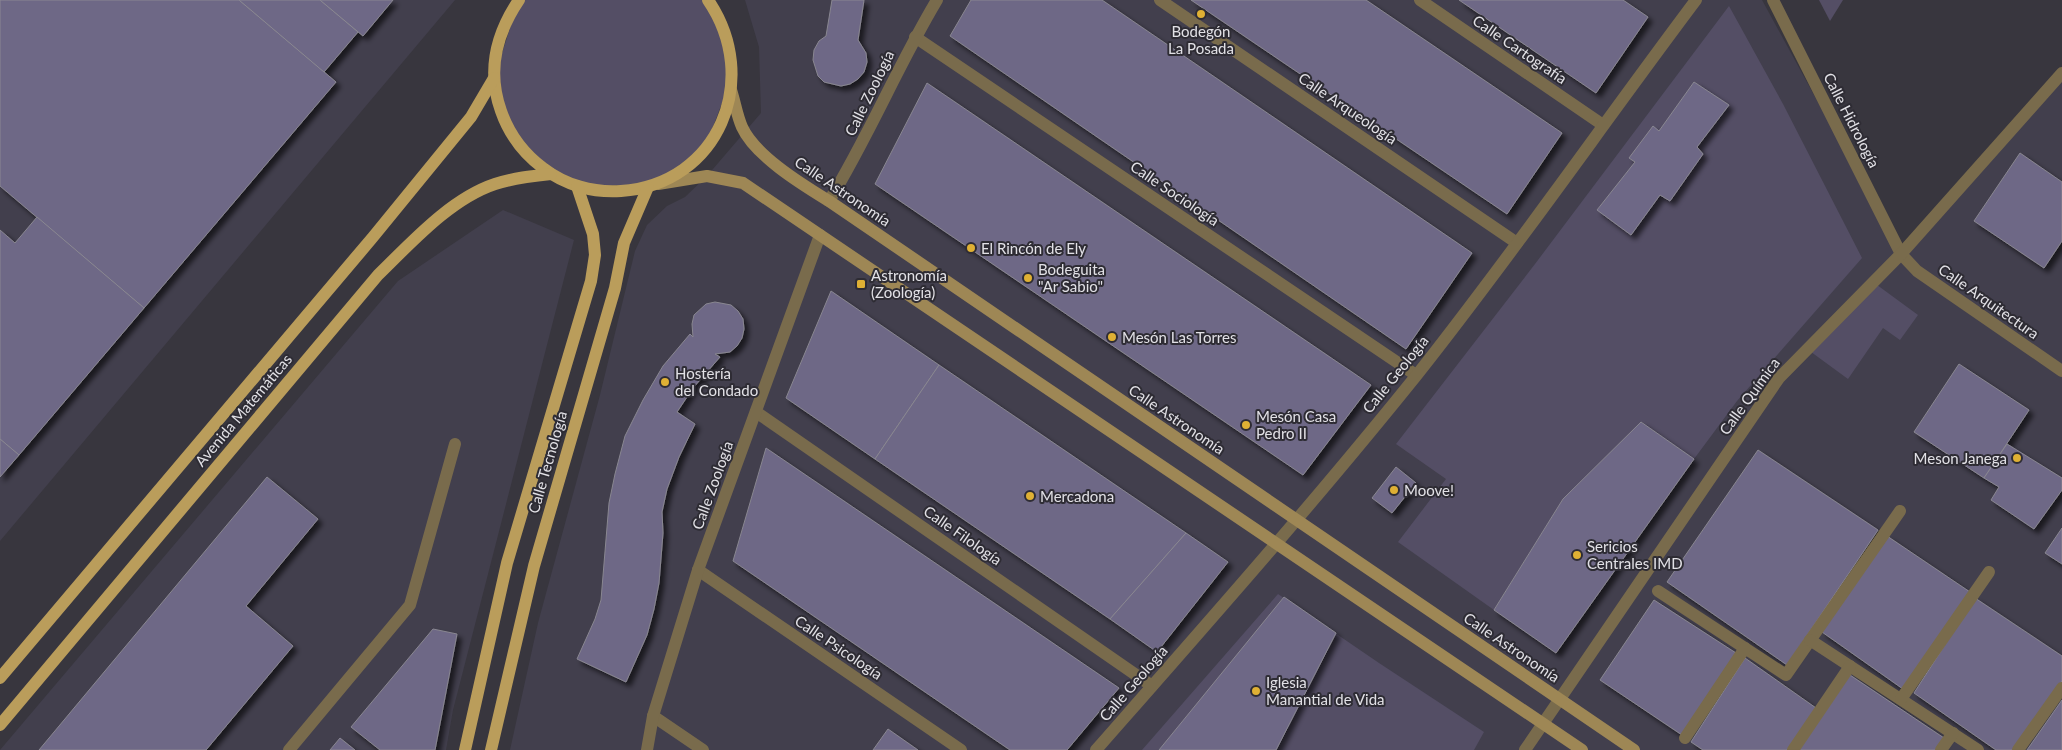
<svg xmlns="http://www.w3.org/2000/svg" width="2062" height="750" font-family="Lato,sans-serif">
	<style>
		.built { fill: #423f4d }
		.green { fill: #544e65 }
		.building { fill: #6e6786; stroke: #898791; filter: url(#shadow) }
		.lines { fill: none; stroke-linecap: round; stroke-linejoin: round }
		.street { stroke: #796b4c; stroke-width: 12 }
		.secondary { stroke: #9e8755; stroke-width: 12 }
		.primary { stroke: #ba9d5b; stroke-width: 12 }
		.poi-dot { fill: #dfb034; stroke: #2e2c34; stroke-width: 2 }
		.labels { text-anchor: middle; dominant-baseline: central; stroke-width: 4; stroke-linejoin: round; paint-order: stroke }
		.poi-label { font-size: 15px; fill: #e2e1e6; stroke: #2e2c34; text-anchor: start }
		.street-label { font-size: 15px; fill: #e2e1e6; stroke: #2e2c34 }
	</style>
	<defs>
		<filter id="shadow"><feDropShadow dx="4.5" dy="4.5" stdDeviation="2.5" flood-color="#0009"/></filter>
	</defs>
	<rect width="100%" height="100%" fill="#38363e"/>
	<g class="built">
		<path d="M0 0H455L0 541Z"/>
		<path d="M745 0H1762L1901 254 2062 73V750H510L538 623 600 395 635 251 647 225 667 206 685 197 707 176 761 113 759 47Z"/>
		<path d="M503 210 574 240 453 710 446 750H0L398 281Z"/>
	</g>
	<g class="green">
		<path d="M519 0H708L733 74 705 148 653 185 577 186 517 143 494 78Z"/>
		<path d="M1819 0H1843L1830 21Z"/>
		<path d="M1729 6 1783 104 1862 258 1737 401 1694 459 1642 422 1563 499 1494 610 1398 542 1446 479 1396 444 1535 264Z"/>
		<path d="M1873 282 1918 315 1900 340 1883 328 1848 379 1807 349Z"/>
		<path d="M1278 594 1379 663 1484 732 1474 750H1142Z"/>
	</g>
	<g class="building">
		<path d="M0 0H239L336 82 144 308 0 186Z"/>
		<path d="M239 0H320L358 32 324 72Z"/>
		<path d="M320 0H393L363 36Z"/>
		<path d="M832 0H864L858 40 866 53 867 62 864 72 858 79 850 84 841 86 824 82 818 76 813 60 814 50 819 41 826 36Z"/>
		<path d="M971 0H1102L1472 253 1406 349 950 36Z"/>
		<path d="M1191 0H1366L1562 133 1507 214Z"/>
		<path d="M1459 0H1623L1648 17 1596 93Z"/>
		<path d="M1694 82 1729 105 1697 147 1703 154 1670 201 1660 195 1631 235 1597 210 1635 162 1629 158 1653 126 1659 131Z"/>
		<path d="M927 83 1371 385 1303 475 875 184Z"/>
		<path d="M2020 153 2062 182V241L2044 268 1974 221Z"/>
		<path d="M37 217 144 308 19 455 0 439V230L15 243Z"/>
		<path d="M831 291 939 365 875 459 786 398Z"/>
		<path d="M715 302 731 305 738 311 743 319 744 329 742 338 737 346 730 352 715 354 720 357 693 388 677 412 695 424 679 457 667 489 662 512 663 533 659 583 654 609 647 635 626 682 577 659 595 619 601 600 609 503 615 474 625 436 643 400 663 366 690 334 693 337 692 324 694 315 706 304Z"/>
		<path d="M1959 364 2029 410 1984 478 1914 432Z"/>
		<path d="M939 365 1186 533 1110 619 875 459Z"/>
		<path d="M1641 422 1694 459 1556 653 1494 610 1563 499Z"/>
		<path d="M0 439 19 455 0 477Z"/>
		<path d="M2007 444 2062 478V490L2034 529 1991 500 1999 487 1984 478Z"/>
		<path d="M766 448 1119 688 1067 750H1010L733 561Z"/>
		<path d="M1758 450 1878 530 1787 665 1667 582Z"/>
		<path d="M1396 467 1416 483 1392 513 1372 498Z"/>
		<path d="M267 477 318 519 246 606 293 646 206 750H39Z"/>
		<path d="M2062 528V564L2045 553Z"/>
		<path d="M1186 533 1228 562 1157 652 1110 619Z"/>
		<path d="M1887 536 1970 592 1903 689 1822 632Z"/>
		<path d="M1284 597 1336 633 1276 750H1159Z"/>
		<path d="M1975 598 2062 656V681L2013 750H1996L1914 693Z"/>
		<path d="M1654 600 1736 653 1682 735 1600 680Z"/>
		<path d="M433 629 457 634 435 750H380L351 727Z"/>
		<path d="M1745 658 1816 708 1787 750H1703L1691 742Z"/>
		<path d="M1850 675 1944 738 1936 750H1799Z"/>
		<path d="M2062 700V750H2027Z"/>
		<path d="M888 729 918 750H873Z"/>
		<path d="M340 738 355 750H330Z"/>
	</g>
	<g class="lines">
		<g class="street">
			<path d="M1160 0 1517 243"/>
			<path d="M1420 0 1603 125"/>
			<path d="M1773 0 1901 254 1917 271 2062 371"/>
			<path d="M915 37 1416 375"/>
			<path d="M829 201C869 136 898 65 937 0"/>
			<path d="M756 412 1152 686"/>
			<path d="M698 570 961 750"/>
			<path d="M1658 591 1786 675 1900 511"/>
			<path d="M1810 640 1978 750"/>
			<path d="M1901 699 1989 572"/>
			<path d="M653 716 703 750"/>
			<path d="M1685 738 1745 648"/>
			<path d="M289 750 410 605 455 444"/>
			<path d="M647 750 653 716 698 570 820 235"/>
			<path d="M1096 750C1204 627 1313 504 1416 376 1513 254 1602 125 1696 0"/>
			<path d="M1525 750 1779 378 1901 254 2062 73"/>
			<path d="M1793 750 1850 666"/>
			<path d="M1941 750 1953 733"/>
			<path d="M2018 750 2062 688"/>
		</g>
		<g class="secondary">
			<path d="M731 90C735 102 737 116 742 127 755 156 803 185 829 201L1634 750"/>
			<path d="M658 184 707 176 743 183 1582 750"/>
		</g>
		<g class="primary">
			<path d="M519 0C496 34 487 72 501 111 509 134 523 153 543 168 565 185 593 193 621 191 719 184 762 79 708 0"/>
			<path d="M0 678 373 237 471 117 494 78"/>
			<path d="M0 725 378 275C411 243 450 199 495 184 513 178 532 176 551 174"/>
			<path d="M465 750 507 563 591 281 595 255 593 234 577 186"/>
			<path d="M491 750 534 566 615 288 624 243 648 187"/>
		</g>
	</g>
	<g class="poi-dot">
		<circle cx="1201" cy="14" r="5"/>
		<circle cx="971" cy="248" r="5"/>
		<circle cx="1028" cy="278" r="5"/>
		<rect x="856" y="279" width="10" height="10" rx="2.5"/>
		<circle cx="1112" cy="337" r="5"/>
		<circle cx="665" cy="382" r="5"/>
		<circle cx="1246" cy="425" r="5"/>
		<circle cx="2017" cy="458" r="5"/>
		<circle cx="1394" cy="490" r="5"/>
		<circle cx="1030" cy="496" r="5"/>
		<circle cx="1577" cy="555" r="5"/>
		<circle cx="1256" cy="691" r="5"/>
	</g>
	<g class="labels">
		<g class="poi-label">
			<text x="1201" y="31" text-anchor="middle">Bodegón<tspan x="1201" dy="17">La Posada</tspan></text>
			<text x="981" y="248">El Rincón de Ely</text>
			<text x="1038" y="269">Bodeguita<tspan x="1038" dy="17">"Ar Sabio"</tspan></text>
			<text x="871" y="275">Astronomía<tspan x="871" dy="17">(Zoología)</tspan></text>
			<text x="1122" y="337">Mesón Las Torres</text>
			<text x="675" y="373">Hostería<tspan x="675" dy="17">del Condado</tspan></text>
			<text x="1256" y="416">Mesón Casa<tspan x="1256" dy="17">Pedro II</tspan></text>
			<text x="2007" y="458" text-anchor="end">Meson Janega</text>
			<text x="1404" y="490">Moove!</text>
			<text x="1040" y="496">Mercadona</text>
			<text x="1587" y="546">Sericios<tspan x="1587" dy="17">Centrales IMD</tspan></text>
			<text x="1266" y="682">Iglesia<tspan x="1266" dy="17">Manantial de Vida</tspan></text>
		</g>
		<g class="street-label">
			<text transform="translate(1520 49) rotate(34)">Calle Cartografía</text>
			<text transform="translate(869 93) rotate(-64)">Calle Zoología</text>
			<text transform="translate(1348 108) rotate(34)">Calle Arqueología</text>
			<text transform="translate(1852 120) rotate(63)">Calle Hidrología</text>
			<text transform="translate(843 191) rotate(34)">Calle Astronomía</text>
			<text transform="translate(1175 193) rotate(34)">Calle Sociología</text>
			<text transform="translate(1989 301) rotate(35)">Calle Arquitectura</text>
			<text transform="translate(1395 374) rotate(-51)">Calle Geología</text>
			<text transform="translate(1749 396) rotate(-54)">Calle Química</text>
			<text transform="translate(243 410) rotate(-50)">Avenida Matemáticas</text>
			<text transform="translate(1177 419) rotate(34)">Calle Astronomía</text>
			<text transform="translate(547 462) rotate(-74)">Calle Tecnología</text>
			<text transform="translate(712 485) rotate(-70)">Calle Zoología</text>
			<text transform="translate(963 535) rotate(35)">Calle Filología</text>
			<text transform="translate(839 647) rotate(34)">Calle Psicología</text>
			<text transform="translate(1512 647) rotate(34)">Calle Astronomía</text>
			<text transform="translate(1133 683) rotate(-49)">Calle Geología</text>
		</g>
	</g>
</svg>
